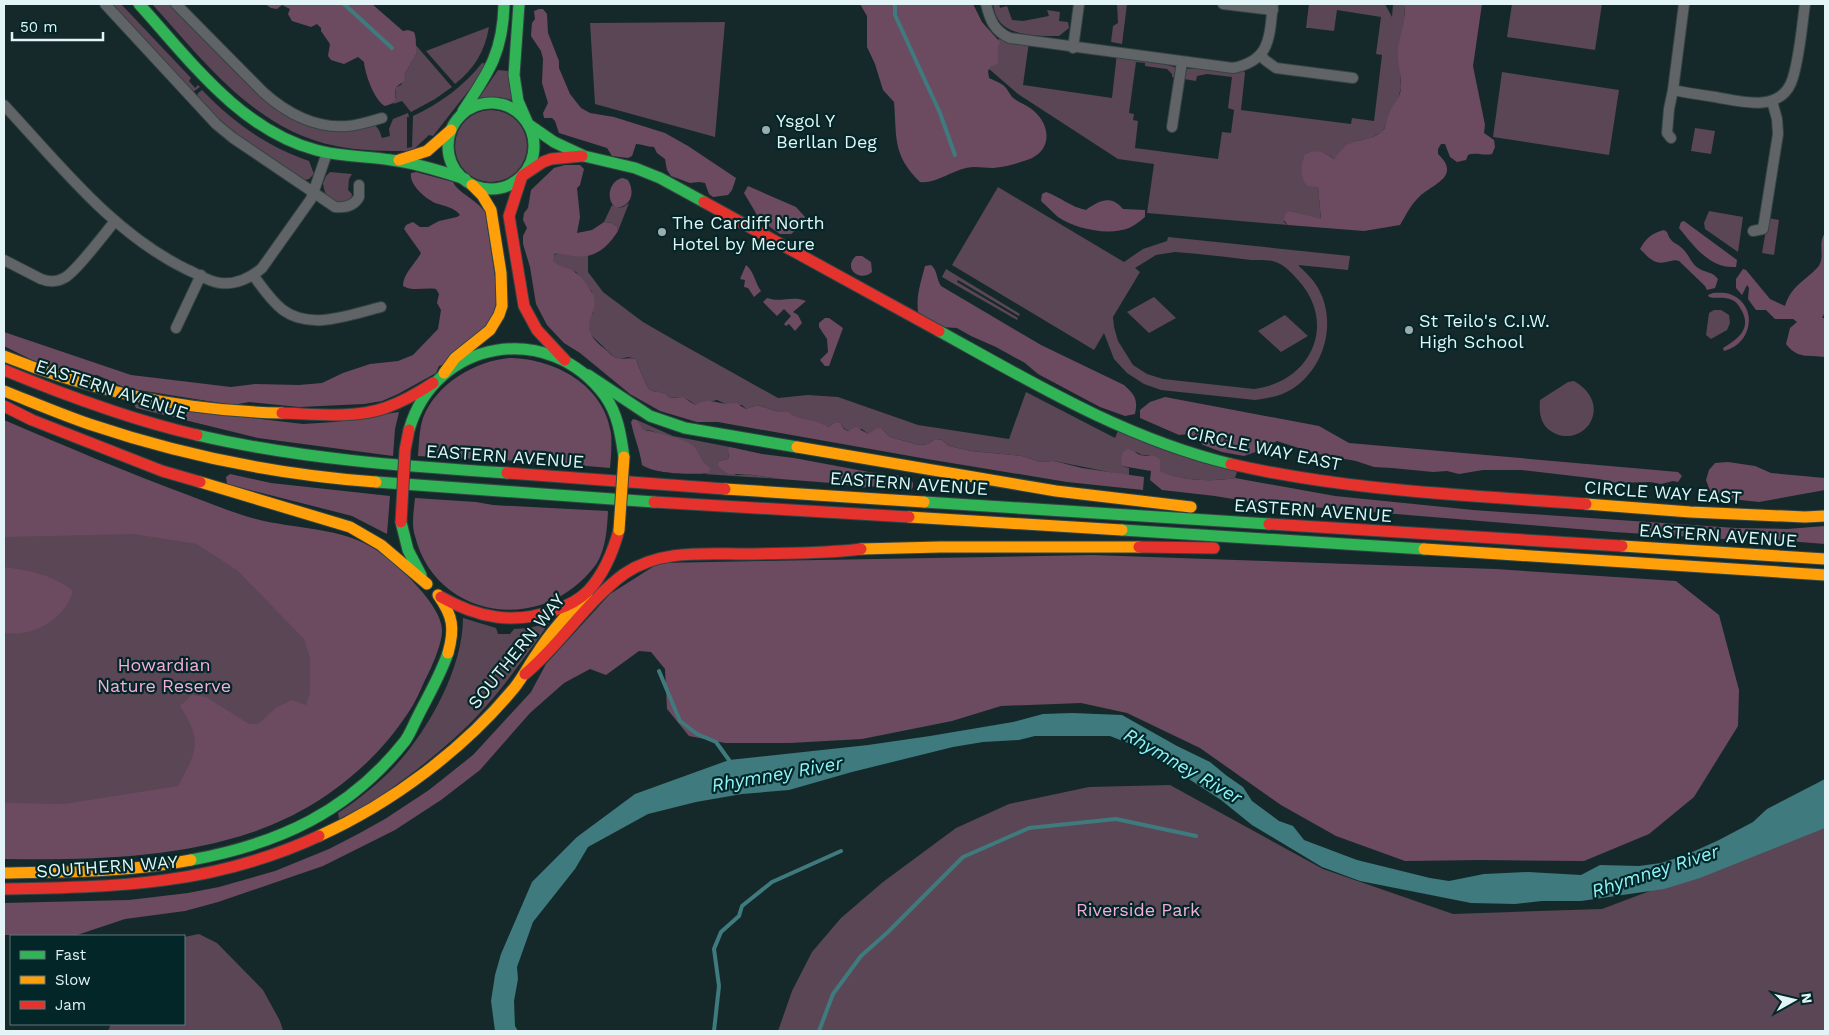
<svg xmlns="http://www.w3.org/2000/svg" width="1829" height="1035" font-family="'Work Sans',sans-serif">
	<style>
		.green { fill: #5a4654; fill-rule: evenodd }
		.forest { fill: #6c4b60 }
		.water { fill: #3f7a7e }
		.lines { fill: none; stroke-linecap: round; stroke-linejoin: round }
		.stream { stroke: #3f7a7e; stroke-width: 4 }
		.street-casing { stroke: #344445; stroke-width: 12 }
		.fast-casing { stroke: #344445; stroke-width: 13 }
		.slow-casing { stroke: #344445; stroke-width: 13 }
		.jam-casing { stroke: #344445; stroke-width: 13 }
		.street { stroke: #616466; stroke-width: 10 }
		.fast { stroke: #30b455; stroke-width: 11 }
		.slow { stroke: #ff9f0a; stroke-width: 11 }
		.jam { stroke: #e5322d; stroke-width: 11 }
		.slow-bridge-casing { stroke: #344445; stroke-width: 13; stroke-linecap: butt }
		.jam-bridge-casing { stroke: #344445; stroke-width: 13; stroke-linecap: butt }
		.slow-bridge { stroke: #ff9f0a; stroke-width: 11 }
		.jam-bridge { stroke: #e5322d; stroke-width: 11 }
		.poi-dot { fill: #9badae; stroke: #032628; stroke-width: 2 }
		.labels { text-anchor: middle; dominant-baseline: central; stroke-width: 4.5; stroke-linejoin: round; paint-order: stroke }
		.poi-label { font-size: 18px; fill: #e2f4f5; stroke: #032628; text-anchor: start }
		.street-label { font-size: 18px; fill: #e2f4f5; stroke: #032628 }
		.park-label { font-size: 18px; fill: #f4aed7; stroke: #032628 }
		.water-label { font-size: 19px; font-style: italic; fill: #8ef4f9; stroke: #032628 }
	</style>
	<rect width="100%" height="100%" fill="#16292a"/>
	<g class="green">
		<path d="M111 4H121L191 78 189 81 195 88 198 85 200 87 193 92Z"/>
		<path d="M152 4H169L259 93 295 119 375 125 379 130 382 138 390 136 389 129 393 119 408 113 409 117H407V148L412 147 413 116C439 104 464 86 482 63L487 64 473 85 433 136 429 135 412 151C387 151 361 151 336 146 255 130 204 61 152 4Z"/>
		<path d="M993 4H999L1000 8 1007 6 1012 20 1023 21 1049 16 1047 10 1060 12 1059 21 1068 22 1069 28 1059 36C1041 36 1008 37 998 19 995 15 994 8 993 4Z"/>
		<path d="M1117 4H1127L1122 44 1111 42 1113 26 1118 23Z"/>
		<path d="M1309 4H1385L1392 17 1393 4H1404C1405 16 1404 30 1399 42L1401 88 1397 102 1389 113 1387 124 1382 132 1371 138 1358 141 1334 159C1324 151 1317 150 1305 154L1318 186 1321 220 1290 211 1284 222 1288 225 1147 213 1154 164 1118 159 1018 94 981 62 1002 35 1029 42 1023 85 1112 98 1117 53 1137 56 1181 69 1241 66 1245 73 1241 110 1351 124 1352 118 1374 121 1382 55 1376 54 1381 17 1337 10 1334 31 1309 28H1306ZM1136 62 1145 63V66L1167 69 1172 74V77L1196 81 1197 76 1207 74 1232 77 1228 108 1234 110 1231 133 1222 132 1218 159 1135 148 1138 121 1133 120 1134 114 1129 113Z"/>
		<path d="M1512 4H1602L1595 50 1507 37Z"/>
		<path d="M725 22 715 137 595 104 590 23Z"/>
		<path d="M489 27C485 51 474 69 455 84L426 51Z"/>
		<path d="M414 43 452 87 435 99 411 112 402 101 393 104 396 97V87L401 85 405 73 417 53Z"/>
		<path d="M498 70 508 71 512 100 498 97 479 98Z"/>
		<path d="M1502 72 1619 90 1609 155 1493 137Z"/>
		<path d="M202 90C234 123 266 146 309 161L314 174 309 179 305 180 300 179 238 136 225 126 197 97 198 93Z"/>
		<circle cx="491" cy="146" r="36"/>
		<path d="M1695 128 1715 131 1711 154 1691 151Z"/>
		<path d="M330 172 352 174 349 179 348 190 352 194 351 200C335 204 325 202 323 183L326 176Z"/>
		<path d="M998 187 1124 262 1143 249 1167 241 1168 237 1350 256 1348 270 1298 265C1305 272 1313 279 1318 288 1337 321 1325 366 1295 387 1283 396 1269 398 1255 400L1161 390 1144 384 1127 373 1114 359 1104 333 1094 350 952 265ZM1175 252C1201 254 1226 257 1251 260 1259 260 1271 259 1278 263 1285 266 1293 274 1298 280 1338 324 1311 382 1254 389L1163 379 1147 374 1133 365 1118 341 1114 327 1113 317 1140 272 1135 268 1156 255Z"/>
		<path d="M629 203 618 231 617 226 611 223 604 222 612 205 617 208 623 207Z"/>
		<path d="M1709 211 1743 217 1738 252 1705 229 1704 223Z"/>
		<path d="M1768 218 1779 220 1774 255 1762 253Z"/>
		<path d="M561 253 582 257 588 255V272L603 292 643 322 676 341 778 398 808 395 838 397 918 425 1009 439 1026 392 1115 438 1120 426 1239 465 1235 478C1213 482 1181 481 1159 471L1160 461 1149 455H1142L1136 452 1122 466 1129 468V476L1054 461 1040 462 1022 456 971 451 949 446 942 440 935 439 928 444 919 445 890 437 882 429 868 434 862 429C851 431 847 434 840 423H834L828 427C818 420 796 421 789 412H779L757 405 746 409 742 405H728L717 400 695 405C688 398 680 396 670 398 660 389 655 394 649 389 646 387 638 364 636 359L628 357 620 359 614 357 590 334 588 321 593 312 592 292 576 272 557 266 553 260V255Z"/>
		<path d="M946 269 1020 314 1019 316 958 280 957 282 1018 318 1017 320 942 277Z"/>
		<path d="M1154 297 1176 318 1149 333 1127 312Z"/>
		<path d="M1714 310H1721L1729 315 1730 323 1727 330 1711 339 1706 335 1709 313Z"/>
		<path d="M1285 315 1308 336 1281 352 1258 331Z"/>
		<path d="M1574 381C1618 407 1579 454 1548 429 1540 422 1539 411 1540 400L1568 382Z"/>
		<path d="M637 420 673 436 730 447 728 459 719 461 736 475 746 474 780 479 703 474 709 473 691 444 648 430H642Z"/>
		<path d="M4 435 356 575 371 724 4 847Z"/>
		<path d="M463 618 496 628 498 634H510L514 629 529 628 549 623C522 661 495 701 460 733 435 756 407 778 379 797 367 806 352 812 339 819L338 813C359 799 379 783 396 765 429 729 463 668 463 618Z"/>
		<path d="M1170 785 1323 869 1453 914 1602 909 1825 825V1031H778L792 991 812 952 841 918 883 882 956 828 1009 804 1089 787Z"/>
		<path d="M199 934 217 943 263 990 280 1021 283 1031H108L111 1024H184V937Z"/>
	</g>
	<g class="forest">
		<path d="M265 4H372L403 31 408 30 414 32C417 39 415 45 417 53L405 73 404 81 396 87C394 99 400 102 385 106 374 100 365 74 364 62L358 57 344 64 331 60 328 56 330 44 321 31V28L317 24 311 27 292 21 288 14 290 9 282 5 277 9 271 8Z"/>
		<path d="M860 4H973L982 22 1000 42 998 47V64L991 66 988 71 989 78C993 80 999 82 1003 85 1007 88 1009 93 1012 97 1019 103 1028 105 1035 112 1052 128 1051 152 1027 160 1016 164 1004 167 993 168 984 168 975 166 966 168 951 171 935 184 920 182 892 155 897 137 894 102L883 90 875 64 867 47V16Z"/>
		<path d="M1404 4H1482L1473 66 1485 125 1484 133 1494 140 1495 147 1492 154C1483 156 1477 152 1468 155L1466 160 1457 162 1450 157 1445 144H1441L1438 149V154C1461 176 1435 183 1420 196 1411 204 1406 215 1400 225L1364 231 1288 225C1284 221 1283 218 1286 213L1290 211 1321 219 1318 187 1307 186C1299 175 1301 166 1305 154 1317 149 1323 151 1334 159 1338 155 1341 150 1344 147 1354 139 1370 141 1380 133 1388 128 1386 120 1389 113 1393 104 1400 99 1401 88 1402 73 1395 57 1399 42 1402 29 1406 18 1404 4Z"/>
		<path d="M539 9H543L547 14 548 33 559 61V68L570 94 581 108 590 113 614 117 665 133 688 146 736 178 732 190 728 195 713 197 709 194 705 183 699 182 690 183 671 176 667 170 665 159 657 153 654 147C647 147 642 144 636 144L632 156 628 158 612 156 607 148 559 133 555 121 552 118H544L543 113 548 103 542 83 543 59 541 51 531 36 532 23 535 19 534 11Z"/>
		<path d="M565 165H580L584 169 580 185 577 188 580 217 577 233 592 230 604 222 611 223 617 226 618 231C609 245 599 255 582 257 573 257 564 253 554 254L553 260C559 269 569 266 576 273 580 275 589 287 591 291 605 313 571 324 605 349 609 352 612 357 617 358 623 360 628 357 636 359 638 365 646 386 649 389 655 394 661 389 670 398L683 397 695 405C713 395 719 407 736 403L746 409 757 405 779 412H789C797 421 818 419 828 427L834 423H840L844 429 848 431 856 427 868 434 878 428 882 429 890 437 919 445 928 444 935 439 942 440 949 446 971 451 1022 456 1040 462 1054 461 1082 468 1144 477 1143 490 1067 482 927 459 718 422H697L660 411 630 394 580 353 564 343 547 325 536 304 530 267 523 244V236L527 228 523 220 524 213 528 208 531 190 554 168Z"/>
		<path d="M416 172 453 182C458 193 476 199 485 212L498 296 491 323 447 363 439 366 436 373 398 394 382 401 364 404 299 407 249 402 233 405 126 388 97 375 75 377 32 360 4 346V332L131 375 231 387 255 384 299 385 322 383 343 373 370 364 398 361 413 355 438 329 441 310 437 303 439 294 436 289C425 287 413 292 403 286 403 274 415 264 421 253L404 229 406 225 413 222 420 227H428L439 221 457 217 460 215C454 207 444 206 435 203 425 198 409 185 411 173Z"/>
		<path d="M623 178 628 180C635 192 632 206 616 208 605 200 609 180 623 178Z"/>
		<path d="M748 186 796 207 805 217V223L791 234H780L760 220 744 193Z"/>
		<path d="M1046 192C1060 197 1071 207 1086 210 1100 200 1111 195 1123 209L1145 210V217C1140 221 1134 226 1129 228 1109 236 1075 229 1058 217 1052 212 1047 206 1041 201L1042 194Z"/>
		<path d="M1684 221 1737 260 1736 267C1710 269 1694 246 1679 228L1681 222Z"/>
		<path d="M1664 230 1667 232C1671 244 1676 242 1683 249 1689 255 1691 263 1698 268 1705 273 1712 271 1718 279L1715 288 1707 290 1705 286 1679 261C1674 259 1672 261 1666 262 1654 265 1648 257 1640 249 1646 238 1652 233 1664 230Z"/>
		<path d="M1825 233V312L1822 318H1825V357C1809 355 1797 359 1786 344L1790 328 1797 322 1793 319H1775L1766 310H1756L1748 299 1749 288 1747 285 1742 295 1736 288V279L1743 269 1746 270 1770 299 1785 306C1791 286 1805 281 1818 267 1826 258 1817 243 1825 233Z"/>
		<path d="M856 256H862L871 262 872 272C860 283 842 268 856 256Z"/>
		<path d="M746 265C754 271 755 283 761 291L754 297 748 288 744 287 745 280 740 279Z"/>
		<path d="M931 265C938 271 936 279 941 286L1041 345 1124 385C1135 395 1138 399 1135 414L1125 416 1100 407 1038 374 1025 363 996 347 971 336 957 328 942 327 918 312C916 295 921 282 925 266Z"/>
		<path d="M1713 293C1719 293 1726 292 1732 295 1758 306 1753 344 1724 351L1723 348C1736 340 1752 330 1742 311 1739 306 1737 302 1732 300 1724 296 1716 299 1709 297L1708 295Z"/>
		<path d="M767 298C780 303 793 295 806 301L793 312 798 315 802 323 795 331 789 324 786 326 784 324 791 316 784 309 777 316 763 302Z"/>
		<path d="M825 318H829L843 328 829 366H825L820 360 828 352 827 339 819 327V323Z"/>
		<path d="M511 358C555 359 604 385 611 433 612 445 611 457 610 468L539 462 418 456C419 444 419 430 423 418 436 384 476 360 511 358Z"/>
		<path d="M1165 397 1319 426 1349 443 1678 472 1682 476 1678 482 1673 481 1661 484 1650 482 1617 483 1599 479 1521 470H1483L1459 474 1447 471 1433 472 1392 468 1374 467 1356 461 1317 454 1277 441 1261 450 1244 456 1222 452 1203 445 1196 438 1189 434 1179 435 1140 418V410L1150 402Z"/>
		<path d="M134 404 303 424 335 422 399 412 395 429 393 456 258 438 136 408Z"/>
		<path d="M633 419 637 420 643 430C650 430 686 440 691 444 700 450 700 463 710 468L709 473C692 475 655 474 642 465 640 450 634 437 631 422Z"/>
		<path d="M4 420C65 446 126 472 188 495 209 503 231 512 252 518 294 530 341 526 378 551 398 565 443 606 442 631 442 644 431 669 425 680 420 691 415 703 408 713 372 768 315 811 253 832 174 859 86 860 4 859V803L64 804 178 786C197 751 203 741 180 706L192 695 206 697 249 724H258L277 707 292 700 306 705 310 692V658L304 639 238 571 197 544 134 534 4 537Z"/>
		<path d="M730 447 762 454 794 458 869 472 903 476 910 478 913 483V487L911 490H907L889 485 858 488 844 484 780 479 746 474H728L718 466 719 461 728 459 729 454 728 449Z"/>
		<path d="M1128 449C1133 451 1136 453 1140 455 1148 457 1154 453 1160 460V471C1181 481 1213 482 1235 478L1335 496 1473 510 1736 528 1787 529 1825 526V544L1751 538 1724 539 1614 532 1251 502 1215 496 1162 490 1150 480 1151 471 1122 466 1121 461 1123 452Z"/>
		<path d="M1728 462 1755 466 1771 473 1825 478V490L1759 502 1722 498 1710 491 1706 480 1709 470 1715 463Z"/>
		<path d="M230 474 271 483 390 496 387 534 352 516 227 484 226 477Z"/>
		<path d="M415 498 476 502 493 505 608 511C607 529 606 547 597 563 590 573 580 583 570 590 513 631 432 606 415 536 411 524 414 510 415 498Z"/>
		<path d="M1093 555 1495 569 1676 581 1719 615 1739 690 1738 726 1694 797 1649 834 1584 861 1481 860 1405 861 1336 836 1281 805 1200 748 1127 713 1081 703 1001 706 952 721 862 739 790 743H725L689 736 667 709 665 669 651 652 639 651 606 675 590 669 564 683 530 713 480 770 441 800 395 830 323 866 218 902 185 911 125 919 74 936 4 935V903L129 900 188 893 219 887 275 871 329 849 358 834 385 819 429 790 473 755 531 692 546 664 610 594 659 563Z"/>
		<path d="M4 567C30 571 52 574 73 591 64 620 34 637 4 633Z"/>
	</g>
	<path class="water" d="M1072 713 1122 715 1177 746 1210 762 1227 776 1243 787 1252 801 1279 821 1293 826 1304 840 1357 860 1430 878 1449 881 1484 874 1528 872 1581 875 1600 865 1639 866 1661 863 1686 855 1719 840 1753 822 1767 809 1825 779V828L1700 878 1664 889 1581 901H1542L1515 904 1471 903 1360 881 1322 867 1252 825 1221 800 1143 749 1110 736H1035L1019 740 983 742 953 747 852 772 789 790 742 794 696 802 648 814 588 847 575 869 533 922 517 967 518 979 514 1001 515 1026 518 1031H495L491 1001 495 975 501 954 532 882 577 837 635 794 729 760 868 745 930 736 1013 722 1043 714Z"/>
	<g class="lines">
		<g class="stream">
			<path d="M344 4 392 48"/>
			<path d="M895 4V15L940 113 955 155"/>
			<path d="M659 671 680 721 697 734 716 742 729 760V764"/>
			<path d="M714 1031 719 986 714 949 721 932 739 916 742 906 772 882 841 851"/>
			<path d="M819 1031 833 994 861 956 888 932 963 857 1029 828 1116 819 1196 836"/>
		</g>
		<g class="street-casing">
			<g id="street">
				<path d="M105 4 216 124 233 138 335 207C345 208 354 206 359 197V185"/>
				<path d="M176 4 263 92C286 113 316 129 348 126 359 125 371 121 382 118"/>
				<path d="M986 4C990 20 994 31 1010 38L1233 68C1272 60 1269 36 1273 4"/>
				<path d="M1223 4 1273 10"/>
				<path d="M1684 4 1673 90C1687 93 1701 95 1715 97 1739 101 1778 113 1791 83 1799 64 1802 25 1805 4"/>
				<path d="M1073 48 1079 4"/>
				<path d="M1261 55 1265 60 1276 68 1353 78"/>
				<path d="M4 105C60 165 113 234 188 270 198 274 209 282 220 283 235 285 251 278 262 268L311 199 327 153"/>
				<path d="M1172 127 1182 62"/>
				<path d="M1671 138 1667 133 1669 109 1673 90"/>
				<path d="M1753 231 1763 229 1778 134 1777 119 1772 101"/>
				<path d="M4 260 41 279C49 282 57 282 64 278 75 273 105 233 115 221"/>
				<path d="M253 275C262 287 271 301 283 310 311 331 352 314 381 307"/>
				<path d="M176 328 201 275"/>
			</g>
		</g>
		<g class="fast-casing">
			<g id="fast">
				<path d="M139 4C189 59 240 130 316 150 341 157 366 156 391 160 416 163 441 171 465 179"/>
				<path d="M519 4 514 75 518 101 528 124 554 142 584 156 635 168 660 178 704 202"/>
				<circle cx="491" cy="146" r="43"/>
				<path d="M463 111C489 72 503 52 504 4"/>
				<path d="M939 331C1033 383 1126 439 1231 464"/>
				<path d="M588 375 650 416 685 428 797 447"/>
				<path d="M409 430C435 339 549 320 605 396 618 414 621 436 624 457"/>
				<path d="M197 435C299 459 403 466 507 473"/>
				<path d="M376 482 654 502"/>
				<path d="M924 502 1269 524"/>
				<path d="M401 522 408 550 421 575"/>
				<path d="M1122 530 1424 549"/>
				<path d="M191 860C278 844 349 812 405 741 410 734 413 726 417 718 428 696 440 676 448 653"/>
			</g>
		</g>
		<g class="slow-casing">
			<g id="slow">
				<path d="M399 160 427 151 451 130"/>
				<path d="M4 356C93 392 186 411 282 413"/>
				<path d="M444 373 455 358 490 330 499 315 502 306 501 273 491 210 482 195 472 185"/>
				<path d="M4 391C32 402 60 414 89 424 181 455 279 475 376 482"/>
				<path d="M797 447 1056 491 1191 507"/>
				<path d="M200 482 350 527 381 545 427 584"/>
				<path d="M725 489 924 502"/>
				<path d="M1586 504 1690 512 1805 517 1825 516"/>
				<path d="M909 517 1122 530"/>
				<path d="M1622 546 1825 559"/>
				<path d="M861 549 940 547H1139"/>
				<path d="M1424 549 1825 575"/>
				<path d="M438 595C453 616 455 628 448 653"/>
				<path d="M319 836C392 803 464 749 515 687 523 677 529 665 536 655 550 632 569 612 587 593"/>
				<path d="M4 873C67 872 130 872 191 860"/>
			</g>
		</g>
		<g class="jam-casing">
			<g id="jam">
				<path d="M704 202 939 331"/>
				<path d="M565 360 537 330 524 306 509 216 522 176 543 162 551 159 582 156"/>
				<path d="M4 370C67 396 131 420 197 435"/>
				<path d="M4 406 32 420 162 471 200 482"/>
				<path d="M282 413C315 414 353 419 385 408 402 402 418 393 433 383"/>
				<path d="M1231 464C1347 491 1467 495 1586 504"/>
				<path d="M507 473 725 489"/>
				<path d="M654 502 909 517"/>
				<path d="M1269 524 1622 546"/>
				<path d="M1139 547 1214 548"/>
				<path d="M441 597C478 618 514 625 555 610 567 606 579 600 588 591 604 574 613 552 619 530"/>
				<path d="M525 674C561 644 586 602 624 574 660 549 705 554 746 554 785 553 823 554 861 549"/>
				<path d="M4 889C118 887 213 885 319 836"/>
			</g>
		</g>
		<use href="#street" class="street"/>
		<use href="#fast" class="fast"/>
		<use href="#slow" class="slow"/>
		<use href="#jam" class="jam"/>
		<g class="slow-bridge-casing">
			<path id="slow-bridge" d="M619 530 624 457"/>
		</g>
		<g class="jam-bridge-casing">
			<path id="jam-bridge" d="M401 522 405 450 409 430"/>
		</g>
		<use href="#slow-bridge" class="slow-bridge"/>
		<use href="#jam-bridge" class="jam-bridge"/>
	</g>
	<g class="poi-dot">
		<circle cx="766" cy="130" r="5"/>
		<circle cx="662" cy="232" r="5"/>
		<circle cx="1409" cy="330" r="5"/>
	</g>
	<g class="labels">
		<g class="poi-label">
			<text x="776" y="120">Ysgol Y<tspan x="776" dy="21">Berllan Deg</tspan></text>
			<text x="672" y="222">The Cardiff North<tspan x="672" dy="21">Hotel by Mecure</tspan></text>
			<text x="1419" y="320">St Teilo's C.I.W.<tspan x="1419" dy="21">High School</tspan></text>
		</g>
		<g class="street-label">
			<text transform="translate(112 389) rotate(18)">EASTERN AVENUE</text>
			<text transform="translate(1264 448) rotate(12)">CIRCLE WAY EAST</text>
			<text transform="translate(505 456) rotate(4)">EASTERN AVENUE</text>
			<text transform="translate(909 483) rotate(4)">EASTERN AVENUE</text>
			<text transform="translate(1663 492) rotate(4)">CIRCLE WAY EAST</text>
			<text transform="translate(1313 510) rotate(4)">EASTERN AVENUE</text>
			<text transform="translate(1718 535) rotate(4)">EASTERN AVENUE</text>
			<text transform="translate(516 651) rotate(-51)">SOUTHERN WAY</text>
			<text transform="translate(107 866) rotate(-4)">SOUTHERN WAY</text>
		</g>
		<g class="park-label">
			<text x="164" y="664">Howardian<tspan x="164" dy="21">Nature Reserve</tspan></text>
			<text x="1138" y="909">Riverside Park</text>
		</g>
		<g class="water-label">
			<text transform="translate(1183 766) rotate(30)">Rhymney River</text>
			<text transform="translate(777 774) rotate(-10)">Rhymney River</text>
			<text transform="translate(1655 871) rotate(-18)">Rhymney River</text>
		</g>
	</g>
	<rect width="1829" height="1035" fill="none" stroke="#e2f4f5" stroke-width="10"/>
	<rect x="10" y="935" width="175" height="90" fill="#032628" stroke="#5c787a"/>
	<rect x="20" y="951" width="25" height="8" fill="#30b455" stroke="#5c787a"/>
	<text x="55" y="960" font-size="15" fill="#e2f4f5">Fast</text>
	<rect x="20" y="976" width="25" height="8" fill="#ff9f0a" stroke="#5c787a"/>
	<text x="55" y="985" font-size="15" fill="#e2f4f5">Slow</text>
	<rect x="20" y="1001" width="25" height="8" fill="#e5322d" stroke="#5c787a"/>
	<text x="55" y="1010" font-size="15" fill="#e2f4f5">Jam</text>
	<g transform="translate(1794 1000) rotate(82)" stroke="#032628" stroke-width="4" paint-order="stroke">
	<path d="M0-4L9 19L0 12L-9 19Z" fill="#e2f4f5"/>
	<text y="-8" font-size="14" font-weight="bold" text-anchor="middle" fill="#e2f4f5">N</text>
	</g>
	<path d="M12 32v8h91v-8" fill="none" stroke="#e2f4f5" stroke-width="2.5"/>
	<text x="20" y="32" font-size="15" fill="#e2f4f5" stroke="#032628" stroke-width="4" paint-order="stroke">50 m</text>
</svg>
